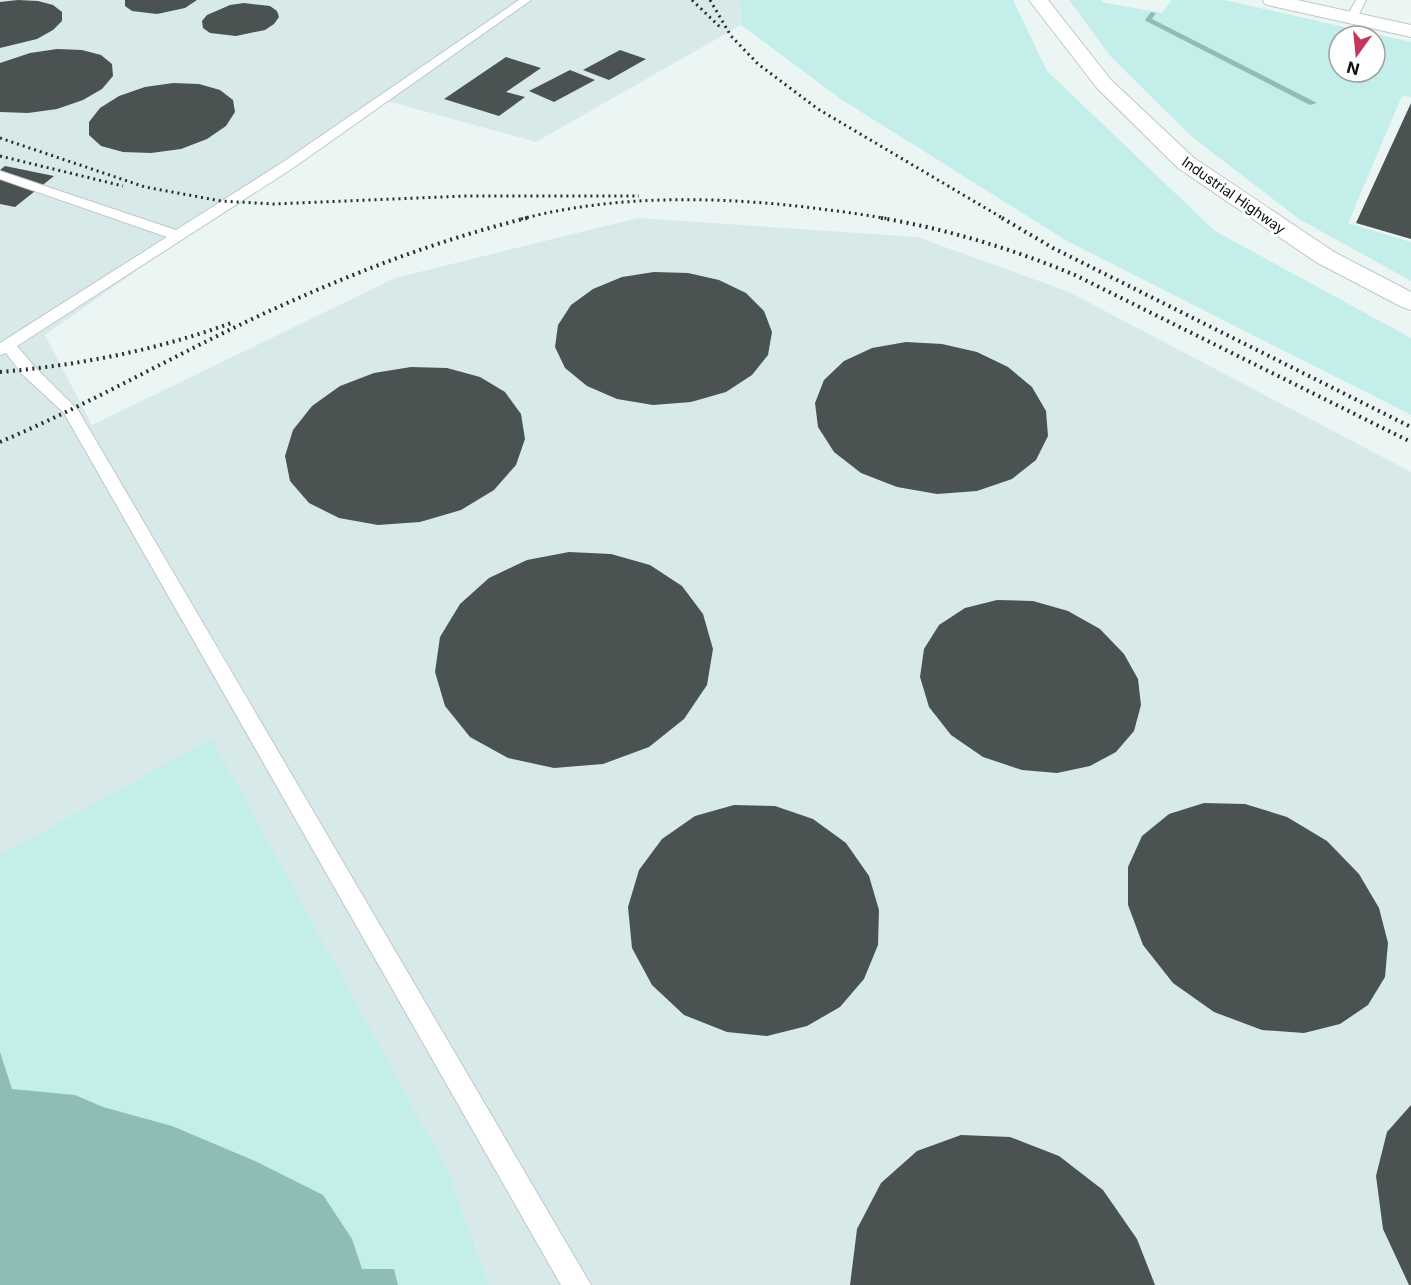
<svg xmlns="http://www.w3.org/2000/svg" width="1411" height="1285" font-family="Inter,sans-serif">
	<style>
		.built { fill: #d7eae9 }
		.green { fill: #c4eeea; fill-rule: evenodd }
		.water { fill: #8ebdb8 }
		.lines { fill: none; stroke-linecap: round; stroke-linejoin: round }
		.stream { fill: #8ebdb8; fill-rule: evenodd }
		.building { fill: #4a5352 }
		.lane-casing { stroke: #bec8c7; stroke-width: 2 }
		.street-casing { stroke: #bec8c7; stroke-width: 2 }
		.secondary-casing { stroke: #bec8c7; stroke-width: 2 }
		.lane { fill: #fff; fill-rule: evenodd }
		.street { fill: #fff; fill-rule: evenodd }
		.secondary { fill: #fff; fill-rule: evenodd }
		.rail-far1 { stroke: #2a2e2e; stroke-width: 3; stroke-dasharray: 2 4; stroke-linecap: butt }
		.rail { stroke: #2a2e2e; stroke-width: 4; stroke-dasharray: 2 4.5; stroke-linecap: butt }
		.labels { text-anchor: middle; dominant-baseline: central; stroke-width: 6; stroke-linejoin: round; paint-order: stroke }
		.far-street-label { font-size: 14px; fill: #0b0e0e; stroke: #fff }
	</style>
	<rect width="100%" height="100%" fill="#ebf6f4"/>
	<path class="built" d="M0 0H740L741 25 536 142 380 99 45 335 92 425 395 278 638 218 917 237 1067 291 1411 472V1285H489L450 1175 0 855Z"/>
	<g class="green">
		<path d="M740 0H1013L1047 71 1215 231 1411 338V415L1067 241 842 100 741 25Z"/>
		<path d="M1069 0H1102L1101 2 1162 13 1172 0H1224L1411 42V97L1402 96 1348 223 1411 242V281L1299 219 1192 137 1111 57ZM1339 36H1375V72H1339Z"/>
		<path d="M212 739 450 1175 489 1285H0V855Z"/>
	</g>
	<path class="water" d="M0 1052 12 1089 75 1095 103 1107 172 1126 255 1161 323 1195 352 1239 362 1269H394L398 1285H0Z"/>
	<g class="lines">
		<path class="stream" d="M1151 12 1156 13 1152 19 1317 103 1310 105 1146 21 1145 20Z"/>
	</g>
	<g class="building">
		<path d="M18 0 38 1 53 5 62 12V21L53 30 37 39 0 48V2Z"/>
		<path d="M125 0H197L185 8 157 14 132 11 125 6Z"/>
		<path d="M244 3 270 6 277 11 279 17 274 24 265 30 236 36 210 33 203 28 202 21 207 15 230 5Z"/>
		<path d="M57 49 82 50 101 55 112 64 113 76 102 89 83 100 57 109 28 113 0 112V63L30 53Z"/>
		<path d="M620 50 646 59 609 80 583 70Z"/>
		<path d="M506 57 541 68 506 92 525 97 499 116 444 99Z"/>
		<path d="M570 70 595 80 554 102 529 91Z"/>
		<path d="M173 83 199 84 220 90 233 100 235 112 226 126 207 139 181 149 151 153 123 152 101 146 89 135V122L100 108 119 96 145 87Z"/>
		<path d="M1411 103V239L1356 223Z"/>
		<path d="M5 166 54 176 15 207 0 204V170Z"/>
		<path d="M654 272 688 273 719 280 746 293 764 311 772 332 768 355 752 375 726 392 691 402 653 405 617 399 587 386 565 368 555 347 558 325 571 305 593 289 622 277Z"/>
		<path d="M906 342 942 344 977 352 1008 367 1032 387 1046 411 1048 436 1036 460 1012 479 977 491 937 494 897 487 861 473 834 452 818 427 815 403 824 380 844 361 872 348Z"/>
		<path d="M411 367 447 368 480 377 505 392 521 414 525 439 516 465 494 490 461 510 420 522 378 525 339 518 309 503 290 481 285 456 293 430 312 406 340 386 374 373Z"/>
		<path d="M569 552 611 554 650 565 682 586 703 614 713 649 707 685 684 719 649 747 603 764 554 768 508 758 470 737 445 706 435 672 440 637 460 604 489 578 527 560Z"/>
		<path d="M997 600 1033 601 1068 611 1100 629 1124 654 1138 679 1141 705 1134 731 1116 752 1090 766 1057 773 1022 770 983 757 951 735 929 707 920 677 924 649 939 625 965 608Z"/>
		<path d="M1204 803 1245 804 1287 817 1327 841 1359 874 1379 908 1388 943 1385 977 1368 1005 1340 1024 1304 1033 1262 1030 1214 1012 1173 983 1143 945 1128 905V867L1142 836 1169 814Z"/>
		<path d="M734 805 775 806 813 819 846 843 869 876 879 910 878 945 864 979 840 1007 807 1026 767 1036 727 1032 684 1015 652 985 632 948 628 907 639 870 662 839 695 816Z"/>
		<path d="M1411 1105V1285H1409L1383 1229 1376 1176 1387 1132Z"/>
		<path d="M961 1135 1010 1137 1059 1156 1103 1190 1137 1239 1155 1285H850L857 1229 881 1183 917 1151Z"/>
	</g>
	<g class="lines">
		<g class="lane-casing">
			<g id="lane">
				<path d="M519 0H531L293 168 17 346 34 366 78 410 591 1285H561L64 413 22 374 6 353 0 355V343L167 237 0 179V171L176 230 283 162Z"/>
				<path d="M1356 0H1366L1356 20H1348L1346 18Z"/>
			</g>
		</g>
		<g class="street-casing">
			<path id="street" d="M1263 0H1297L1411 25V37L1272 6 1265 4Z"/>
		</g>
		<g class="secondary-casing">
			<path id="secondary" d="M1029 0H1048L1111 80 1194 158 1334 252 1411 292V310L1402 307 1316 262 1178 168 1097 88Z"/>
		</g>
		<use href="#lane" class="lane"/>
		<use href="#street" class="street"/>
		<use href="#secondary" class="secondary"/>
		<g class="rail-far1">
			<path d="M692 0 721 28"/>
			<path d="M710 0 731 36 758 64 818 109 1004 219"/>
			<path d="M0 138 145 187 221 201 274 204 466 196H639"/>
			<path d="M0 156 123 186"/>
			<path d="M521 219C641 188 769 199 890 219"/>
		</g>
		<g class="rail">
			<path d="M881 218C947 229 1013 249 1075 275L1411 442"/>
			<path d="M1002 218 1053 248 1411 427"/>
			<path d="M0 372C80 365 158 350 234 322"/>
			<path d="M0 442C85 406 166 360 250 320 340 278 430 242 527 218"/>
		</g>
	</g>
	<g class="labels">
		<g class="far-street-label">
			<text transform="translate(1234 195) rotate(35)">Industrial Highway</text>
		</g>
	</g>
	<g transform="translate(1357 54) rotate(195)"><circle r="28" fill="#ffffff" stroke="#9d9f9f" stroke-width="1.5"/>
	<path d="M0-4.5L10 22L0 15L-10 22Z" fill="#c5365f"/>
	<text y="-9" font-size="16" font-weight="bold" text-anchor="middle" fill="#0b0e0e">N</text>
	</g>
</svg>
